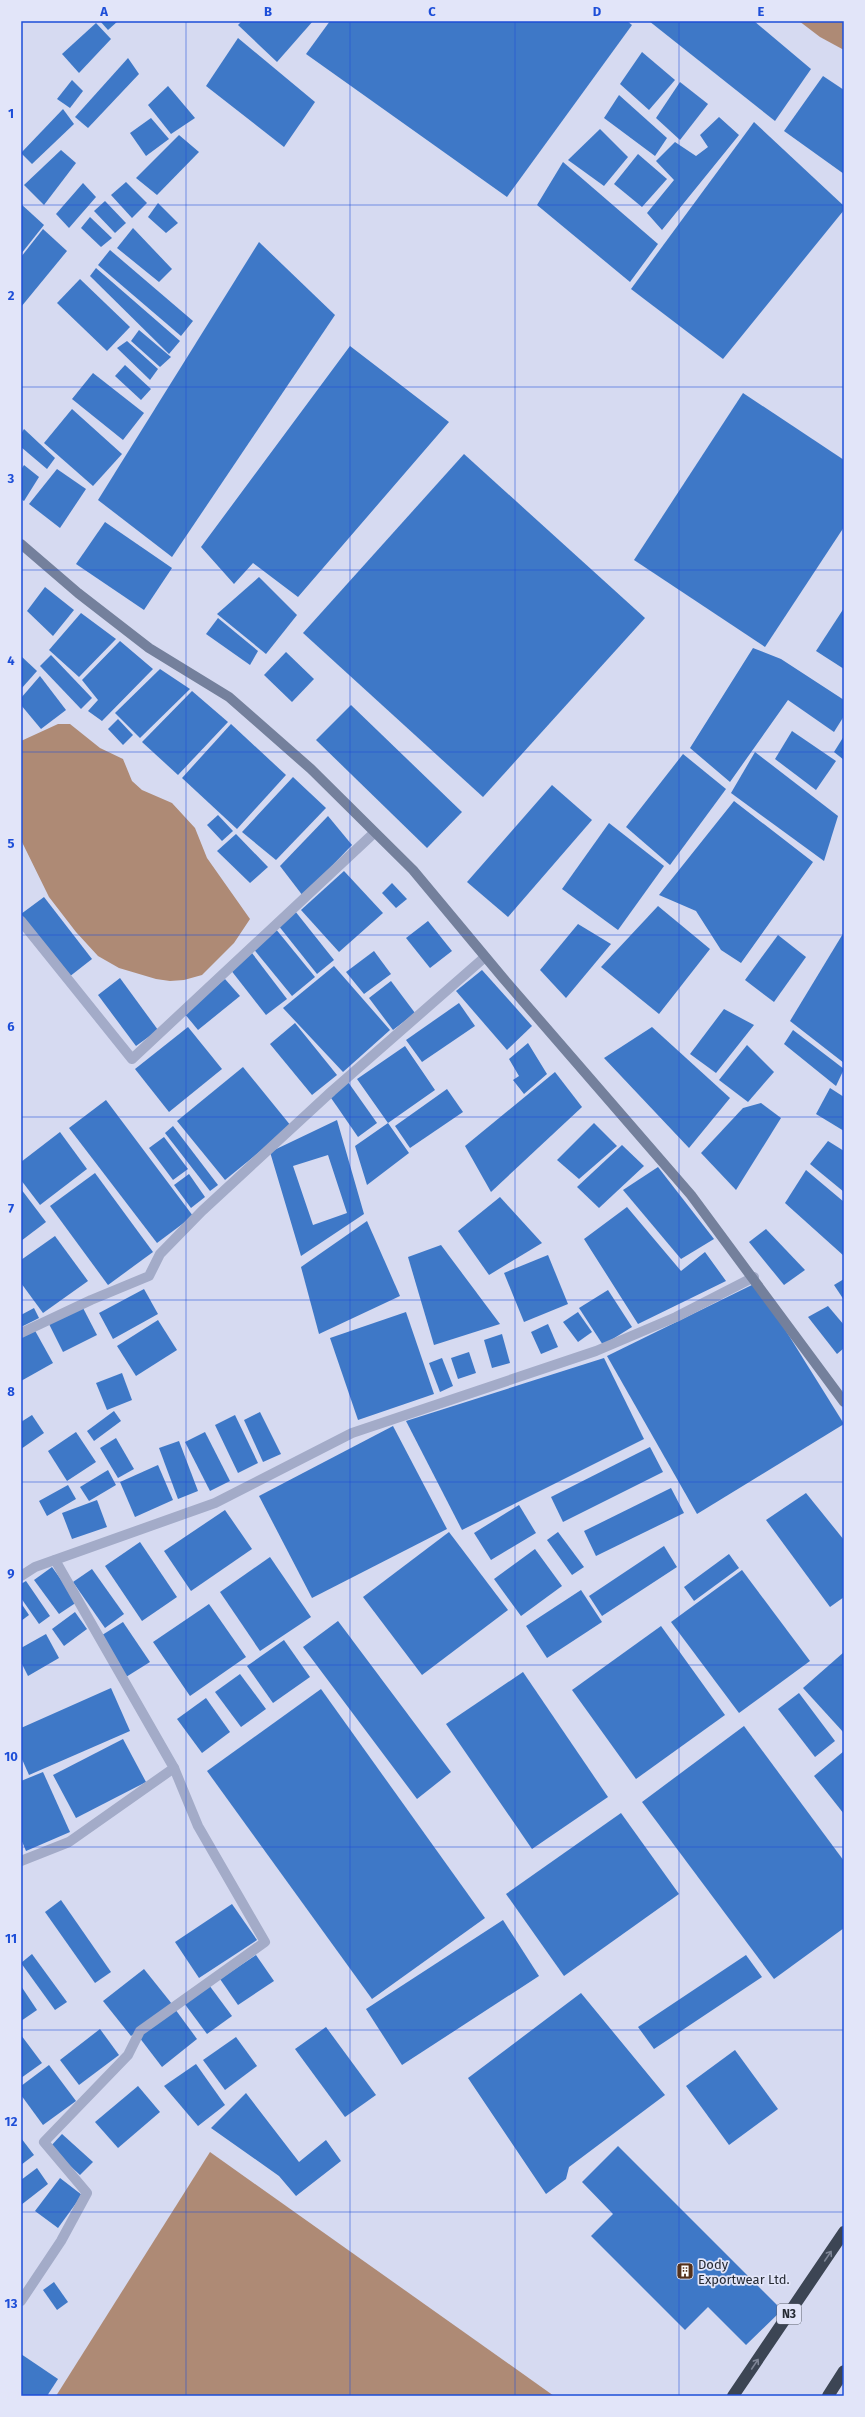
<svg xmlns="http://www.w3.org/2000/svg" width="865" height="2417" font-family="'Fira Sans',sans-serif">
	<style>
		.water { fill: #ae8a75 }
		.building { fill: #3e78c7; fill-rule: evenodd }
		.lines { fill: none; stroke-linecap: round; stroke-linejoin: round }
		.street { stroke: #a3abc8; stroke-width: 10 }
		.secondary { stroke: #74809c; stroke-width: 10 }
		.highway { stroke: #3c4554; stroke-width: 12 }
		.oneway { stroke: #7e8596 }
		.grid { fill: none; stroke: #1d4ed8; stroke-width: 1; stroke-opacity: 0.55 }
		.labels { text-anchor: middle; dominant-baseline: central; stroke-width: 3.5; stroke-linejoin: round; paint-order: stroke }
		.shield { fill: #e2e5f9; stroke: #5e626e; stroke-width: 1 }
		.shield-label { font-size: 12px; font-weight: bold; fill: #252a33 }
		.poi-label { font-size: 13px; fill: #252a33; stroke: #e2e5f9; text-anchor: start }
		.neatline { fill: none; stroke: #1d4ed8; stroke-width: 1.5 }
		.grid-label { font-size: 13px; text-anchor: middle; font-weight: bold; fill: #1d4ed8 }
	</style>
	<rect width="100%" height="100%" fill="#d6daf1"/>
	<g class="water">
		<path d="M799 21H844V50L820 37Z"/>
		<path d="M58 724H70L100 748 123 759 132 781 142 790 172 803 195 828 207 858 250 919 234 943 202 975 184 980 170 981 156 979 119 968 98 956 76 932 49 897 21 840V741Z"/>
		<path d="M210 2152 554 2396H56Z"/>
	</g>
	<g class="building">
		<path d="M100 21H118L108 30Z"/>
		<path d="M242 21H313L277 62 238 25Z"/>
		<path d="M330 21H627L632 25 507 197 306 54Z"/>
		<path d="M649 21H754L811 69 775 121Z"/>
		<path d="M96 23 111 39 79 73 62 54Z"/>
		<path d="M238 38 315 102 284 147 206 86Z"/>
		<path d="M642 52 675 80 649 110 620 84Z"/>
		<path d="M128 58 139 74 88 128 75 117Z"/>
		<path d="M823 76 844 90V174L784 131Z"/>
		<path d="M72 80 83 91 70 108 57 99Z"/>
		<path d="M680 82 708 104 680 140 656 118Z"/>
		<path d="M168 86 195 118 171 134 148 105Z"/>
		<path d="M619 95 667 138 655 156 604 118Z"/>
		<path d="M63 109 74 124 32 164 21 153Z"/>
		<path d="M719 117 739 135 662 230 647 213 674 180 656 161 675 142 696 156 708 147 700 135Z"/>
		<path d="M151 118 169 139 146 156 130 133Z"/>
		<path d="M754 122 844 206V210L723 359 631 289Z"/>
		<path d="M600 129 628 157 604 186 568 160Z"/>
		<path d="M179 135 199 152 157 195 136 178Z"/>
		<path d="M61 150 76 163 44 205 24 185Z"/>
		<path d="M638 154 667 179 642 207 614 184Z"/>
		<path d="M563 162 658 244 630 282 537 205Z"/>
		<path d="M126 182 147 203 132 218 111 195Z"/>
		<path d="M83 183 96 197 69 228 56 214Z"/>
		<path d="M105 201 126 223 115 233 94 211Z"/>
		<path d="M158 203 178 223 166 233 148 217Z"/>
		<path d="M21 204 44 225 21 254Z"/>
		<path d="M90 217 112 238 101 247 81 228Z"/>
		<path d="M133 228 172 269 159 282 117 248Z"/>
		<path d="M43 229 67 251 21 307V257Z"/>
		<path d="M259 242 335 315 172 557 98 500Z"/>
		<path d="M110 250 193 321 181 336 98 265Z"/>
		<path d="M96 268 180 341 169 354 90 276Z"/>
		<path d="M80 279 130 327 107 351 57 303Z"/>
		<path d="M139 330 171 357 160 367 131 341Z"/>
		<path d="M127 341 158 369 150 380 117 348Z"/>
		<path d="M350 346 449 422 298 597 253 563 234 584 201 547Z"/>
		<path d="M125 365 151 389 141 400 115 376Z"/>
		<path d="M93 373 144 413 123 440 72 399Z"/>
		<path d="M743 393 844 460V527L765 647 634 560Z"/>
		<path d="M72 409 122 454 93 486 44 443Z"/>
		<path d="M24 429 55 458 47 469 21 447V434Z"/>
		<path d="M464 454 645 618 483 797 303 633Z"/>
		<path d="M24 465 39 477 24 501 21 499V470Z"/>
		<path d="M57 469 86 489 60 528 29 504Z"/>
		<path d="M105 522 172 568 144 610 76 564Z"/>
		<path d="M259 577 297 615 266 654 217 614Z"/>
		<path d="M45 587 74 610 53 636 27 611Z"/>
		<path d="M844 608V669L816 651Z"/>
		<path d="M81 613 116 639 79 677 49 650Z"/>
		<path d="M218 618 258 651 250 665 206 634Z"/>
		<path d="M120 641 153 669 102 721 88 711 98 700 82 680Z"/>
		<path d="M753 648 781 659 844 700V716L834 732 788 700 730 782 690 748Z"/>
		<path d="M286 652 314 679 292 702 264 675Z"/>
		<path d="M51 655 92 698 81 709 40 666Z"/>
		<path d="M21 656 37 671 21 689Z"/>
		<path d="M160 669 190 689 140 738 115 713Z"/>
		<path d="M40 676 66 710 41 729 21 705V698Z"/>
		<path d="M192 691 228 722 178 775 142 742Z"/>
		<path d="M351 705 462 812 427 848 316 740Z"/>
		<path d="M118 719 133 735 123 745 108 729Z"/>
		<path d="M231 724 286 775 237 829 182 778Z"/>
		<path d="M792 731 836 761 816 790 775 759Z"/>
		<path d="M844 736V760L834 752Z"/>
		<path d="M755 752 838 816 824 861 731 793Z"/>
		<path d="M683 754 726 789 670 865 626 827Z"/>
		<path d="M293 777 326 808 276 860 242 832Z"/>
		<path d="M552 785 592 820 508 917 467 882Z"/>
		<path d="M734 801 813 862 741 963 721 950 696 911 659 895Z"/>
		<path d="M218 815 233 831 222 841 207 825Z"/>
		<path d="M328 816 352 845 303 896 280 866Z"/>
		<path d="M609 823 664 866 618 930 562 889Z"/>
		<path d="M236 834 268 867 250 883 217 851Z"/>
		<path d="M344 871 383 913 339 952 301 910Z"/>
		<path d="M392 883 407 899 396 908 382 893Z"/>
		<path d="M44 897 92 959 69 977 21 914Z"/>
		<path d="M658 906 710 949 659 1014 601 967Z"/>
		<path d="M295 911 334 960 317 974 278 925Z"/>
		<path d="M428 921 452 951 430 968 406 938Z"/>
		<path d="M578 924 611 944 566 998 540 970Z"/>
		<path d="M275 928 315 977 292 996 252 947Z"/>
		<path d="M844 932V1063L790 1021Z"/>
		<path d="M778 935 806 957 774 1002 745 980Z"/>
		<path d="M374 951 391 974 364 994 346 972Z"/>
		<path d="M252 953 287 999 266 1015 230 969Z"/>
		<path d="M334 966 390 1030 343 1072 283 1008Z"/>
		<path d="M482 970 532 1026 507 1050 456 991Z"/>
		<path d="M120 978 158 1030 136 1046 98 995Z"/>
		<path d="M225 979 240 996 198 1030 184 1013Z"/>
		<path d="M391 981 415 1013 393 1030 369 998Z"/>
		<path d="M459 1003 475 1026 422 1062 406 1040Z"/>
		<path d="M724 1009 754 1025 716 1073 690 1054Z"/>
		<path d="M295 1023 337 1075 312 1095 270 1044Z"/>
		<path d="M188 1027 222 1069 169 1112 135 1069Z"/>
		<path d="M652 1027 730 1098 689 1148 604 1058Z"/>
		<path d="M793 1030 844 1069 836 1086 784 1044Z"/>
		<path d="M528 1043 547 1074 524 1094 513 1080 519 1076 509 1059Z"/>
		<path d="M747 1045 774 1072 748 1102 719 1080Z"/>
		<path d="M405 1046 435 1090 388 1123 409 1153 367 1185 355 1146 388 1123 357 1079Z"/>
		<path d="M243 1067 291 1126 225 1180 177 1121Z"/>
		<path d="M555 1072 582 1107 491 1192 465 1146Z"/>
		<path d="M348 1082 377 1123 358 1137 329 1095Z"/>
		<path d="M830 1088 844 1097V1131L816 1114Z"/>
		<path d="M447 1089 463 1112 410 1148 395 1126Z"/>
		<path d="M106 1100 193 1216 157 1243 69 1128Z"/>
		<path d="M761 1103 781 1118 736 1190 701 1153 743 1108Z"/>
		<path d="M337 1120 364 1214 301 1256 270 1152ZM328 1155 347 1213 313 1225 293 1166Z"/>
		<path d="M594 1123 617 1146 579 1179 557 1160Z"/>
		<path d="M173 1126 218 1185 210 1191 165 1133Z"/>
		<path d="M60 1132 87 1169 40 1205 21 1180V1162Z"/>
		<path d="M164 1137 188 1169 173 1180 149 1148Z"/>
		<path d="M828 1141 844 1151V1192L810 1164Z"/>
		<path d="M622 1145 644 1166 599 1208 577 1187Z"/>
		<path d="M658 1167 714 1239 681 1259 623 1190Z"/>
		<path d="M806 1170 844 1202V1256L785 1203Z"/>
		<path d="M95 1173 153 1252 108 1285 50 1206Z"/>
		<path d="M189 1174 205 1197 191 1208 174 1185Z"/>
		<path d="M21 1189 46 1222 21 1241Z"/>
		<path d="M500 1197 542 1243 489 1275 458 1231Z"/>
		<path d="M627 1207 681 1271 705 1252 726 1281 638 1324 584 1239Z"/>
		<path d="M367 1221 400 1296 319 1334 301 1267Z"/>
		<path d="M766 1229 805 1270 784 1285 749 1242Z"/>
		<path d="M55 1236 88 1281 43 1313 21 1283V1260Z"/>
		<path d="M441 1245 500 1324 434 1345 408 1257Z"/>
		<path d="M548 1255 568 1304 524 1322 504 1273Z"/>
		<path d="M844 1279V1300L834 1285Z"/>
		<path d="M756 1283 844 1424 697 1514 607 1356Z"/>
		<path d="M144 1289 158 1314 113 1339 99 1313Z"/>
		<path d="M608 1290 632 1327 603 1345 579 1308Z"/>
		<path d="M82 1306 97 1335 63 1352 48 1322Z"/>
		<path d="M828 1306 844 1325V1348L837 1354 808 1317Z"/>
		<path d="M34 1308 39 1318 21 1327V1315Z"/>
		<path d="M406 1312 434 1394 358 1420 330 1338Z"/>
		<path d="M578 1312 592 1332 578 1342 563 1322Z"/>
		<path d="M158 1320 177 1350 136 1376 117 1346Z"/>
		<path d="M548 1324 558 1347 541 1354 531 1332Z"/>
		<path d="M33 1327 53 1363 21 1381V1334Z"/>
		<path d="M502 1334 510 1363 492 1368 484 1340Z"/>
		<path d="M469 1352 476 1373 458 1379 451 1358Z"/>
		<path d="M442 1358 453 1386 440 1392 429 1363Z"/>
		<path d="M604 1358 644 1439 462 1530 406 1421Z"/>
		<path d="M122 1373 132 1400 107 1410 96 1383Z"/>
		<path d="M114 1411 121 1421 94 1441 87 1431Z"/>
		<path d="M260 1412 281 1454 263 1462 244 1420Z"/>
		<path d="M32 1415 44 1433 21 1449V1422Z"/>
		<path d="M235 1415 258 1463 238 1473 215 1425Z"/>
		<path d="M393 1426 447 1529 312 1598 259 1496Z"/>
		<path d="M76 1432 96 1462 67 1481 48 1451Z"/>
		<path d="M205 1432 230 1481 210 1491 185 1442Z"/>
		<path d="M116 1438 134 1469 118 1478 100 1448Z"/>
		<path d="M179 1441 198 1491 178 1499 159 1448Z"/>
		<path d="M650 1447 663 1472 563 1522 551 1497Z"/>
		<path d="M158 1465 173 1500 135 1517 120 1482Z"/>
		<path d="M108 1470 116 1485 89 1501 80 1487Z"/>
		<path d="M68 1485 76 1499 47 1516 39 1501Z"/>
		<path d="M671 1488 684 1513 596 1556 584 1531Z"/>
		<path d="M806 1493 844 1540V1597L830 1607 766 1520Z"/>
		<path d="M97 1500 107 1527 72 1539 62 1513Z"/>
		<path d="M519 1505 536 1533 491 1560 474 1533Z"/>
		<path d="M225 1510 252 1549 191 1591 164 1551Z"/>
		<path d="M449 1532 508 1610 422 1675 363 1597Z"/>
		<path d="M558 1532 584 1567 572 1575 547 1540Z"/>
		<path d="M140 1542 177 1597 142 1621 105 1566Z"/>
		<path d="M664 1546 677 1567 602 1616 589 1596Z"/>
		<path d="M535 1549 562 1586 521 1616 494 1579Z"/>
		<path d="M729 1554 739 1568 694 1601 684 1587Z"/>
		<path d="M270 1557 311 1617 260 1651 220 1592Z"/>
		<path d="M52 1567 77 1602 59 1614 34 1580Z"/>
		<path d="M92 1569 124 1614 105 1628 73 1582Z"/>
		<path d="M742 1570 810 1661 739 1713 671 1622Z"/>
		<path d="M26 1581 50 1616 39 1624 21 1598V1584Z"/>
		<path d="M581 1590 602 1622 547 1658 526 1626Z"/>
		<path d="M21 1603 29 1615 21 1621Z"/>
		<path d="M209 1604 246 1657 190 1696 153 1642Z"/>
		<path d="M75 1612 87 1629 64 1646 52 1629Z"/>
		<path d="M338 1621 451 1772 417 1799 303 1647Z"/>
		<path d="M123 1622 150 1662 126 1677 99 1637Z"/>
		<path d="M661 1626 725 1715 636 1779 572 1690Z"/>
		<path d="M46 1634 59 1658 28 1676 21 1662V1648Z"/>
		<path d="M284 1640 310 1677 273 1703 247 1666Z"/>
		<path d="M844 1652V1733L803 1688Z"/>
		<path d="M523 1672 608 1797 532 1849 446 1724Z"/>
		<path d="M240 1674 266 1709 241 1727 215 1692Z"/>
		<path d="M111 1688 130 1731 29 1775 21 1757V1728Z"/>
		<path d="M321 1689 485 1918 372 1999 207 1771Z"/>
		<path d="M799 1693 835 1741 815 1757 778 1709Z"/>
		<path d="M206 1698 230 1732 202 1753 177 1719Z"/>
		<path d="M744 1726 844 1861V1928L774 1979 642 1802Z"/>
		<path d="M123 1739 146 1782 76 1818 53 1775Z"/>
		<path d="M844 1751V1814L814 1776Z"/>
		<path d="M43 1772 70 1832 26 1851 21 1839V1781Z"/>
		<path d="M621 1813 679 1894 564 1976 506 1894Z"/>
		<path d="M61 1900 111 1972 95 1983 45 1912Z"/>
		<path d="M232 1904 257 1940 199 1978 175 1942Z"/>
		<path d="M503 1920 539 1976 402 2065 366 2009Z"/>
		<path d="M32 1954 67 2002 55 2010 21 1963Z"/>
		<path d="M256 1955 274 1981 238 2005 220 1979Z"/>
		<path d="M746 1955 762 1977 654 2049 638 2027Z"/>
		<path d="M144 1969 172 2004 131 2036 103 2001Z"/>
		<path d="M209 1985 232 2016 207 2034 184 2003Z"/>
		<path d="M21 1986 37 2010 21 2021Z"/>
		<path d="M581 1993 665 2095 569 2167 566 2179 546 2194 468 2078Z"/>
		<path d="M175 2009 197 2039 162 2067 139 2037Z"/>
		<path d="M326 2027 376 2095 345 2117 295 2049Z"/>
		<path d="M100 2029 119 2055 79 2085 60 2060Z"/>
		<path d="M21 2035 42 2063 21 2078Z"/>
		<path d="M236 2037 257 2066 225 2090 203 2060Z"/>
		<path d="M735 2050 778 2109 729 2145 686 2086Z"/>
		<path d="M196 2064 225 2105 198 2126 164 2086Z"/>
		<path d="M49 2065 76 2101 43 2125 21 2095V2086Z"/>
		<path d="M138 2086 160 2112 118 2148 95 2122Z"/>
		<path d="M246 2093 299 2162 326 2140 341 2161 296 2196 279 2176 211 2128Z"/>
		<path d="M62 2134 93 2162 80 2175 50 2147Z"/>
		<path d="M21 2138 34 2155 21 2165Z"/>
		<path d="M618 2146 782 2310 746 2345 708 2307 685 2330 591 2236 613 2214 582 2182Z"/>
		<path d="M37 2168 48 2184 21 2205V2180Z"/>
		<path d="M60 2178 82 2195 58 2228 35 2211Z"/>
		<path d="M54 2282 68 2302 57 2310 43 2290Z"/>
		<path d="M21 2354 58 2379 47 2396H21Z"/>
	</g>
	<g class="lines">
		<g class="street">
			<path d="M21 921 132 1059 374 833"/>
			<path d="M21 1333 91 1300 149 1276 160 1254 202 1211 332 1091 485 957"/>
			<path d="M21 1576 35 1567 215 1503 352 1433 596 1351 676 1317 754 1277"/>
			<path d="M21 1861 69 1842 174 1768 55 1560"/>
			<path d="M21 2301 61 2241 87 2193 44 2142 128 2055 140 2031 265 1942 198 1826 174 1768"/>
		</g>
		<path class="secondary" d="M21 544 78 593 149 648 229 697 311 769 413 870 503 978 691 1195 844 1402"/>
		<g class="highway">
			<path d="M733 2396 844 2232"/>
			<path d="M828 2396 844 2371"/>
		</g>
	</g>
	<defs><path id="oneway-shaft" d="M-6 0H5M1.5-3L5.5 0L1.5 3" fill="none" stroke-width="1.6" stroke-linecap="round" stroke-linejoin="round"/></defs>
	<g class="oneway">
		<use href="#oneway-shaft" transform="translate(828 2256) rotate(-56)"/>
		<use href="#oneway-shaft" transform="translate(755 2364) rotate(-56)"/>
	</g>
	<path class="grid" d="M186 21V2396M350 21V2396M515 21V2396M679 21V2396M21 205H844M21 387H844M21 570H844M21 752H844M21 935H844M21 1117H844M21 1300H844M21 1482H844M21 1665H844M21 1847H844M21 2030H844M21 2212H844"/>
	<defs>
		<g id="building-square" transform="scale(0.9)"><rect x="-9" y="-9" width="18" height="18" rx="4" fill="#55321b" stroke="#e2e5f9"/><path d="M-4-6H4V6H1V3H-1V6H-4ZM-2.5-4.3h1.7v1.8h-1.7ZM.8-4.3h1.7v1.8H.8ZM-2.5-1h1.7V.8h-1.7ZM.8-1h1.7V.8H.8Z" fill="#fff"/></g>
	</defs>
	<g fill-rule="evenodd">
		<use href="#building-square" x="685" y="2271"/>
	</g>
	<g class="labels">
		<rect class="shield" x="777" y="2304" width="24" height="20" rx="3"/>
		<g class="shield-label">
			<text x="789" y="2314">N3</text>
		</g>
		<g class="poi-label">
			<text x="698" y="2264">Dody<tspan x="698" dy="15">Exportwear Ltd.</tspan></text>
		</g>
	</g>
	<rect width="865" height="2417" fill="none" stroke="#e2e5f9" stroke-width="44"/>
	<rect x="22" y="22" width="821" height="2373" class="neatline"/>
	<g class="grid-label">
		<text x="104" y="16">A</text>
		<text x="268" y="16">B</text>
		<text x="432" y="16">C</text>
		<text x="597" y="16">D</text>
		<text x="761" y="16">E</text>
		<text x="11" y="118">1</text>
		<text x="11" y="300">2</text>
		<text x="11" y="483">3</text>
		<text x="11" y="665">4</text>
		<text x="11" y="848">5</text>
		<text x="11" y="1031">6</text>
		<text x="11" y="1213">7</text>
		<text x="11" y="1396">8</text>
		<text x="11" y="1578">9</text>
		<text x="11" y="1761">10</text>
		<text x="11" y="1943">11</text>
		<text x="11" y="2126">12</text>
		<text x="11" y="2308">13</text>
	</g>
</svg>
